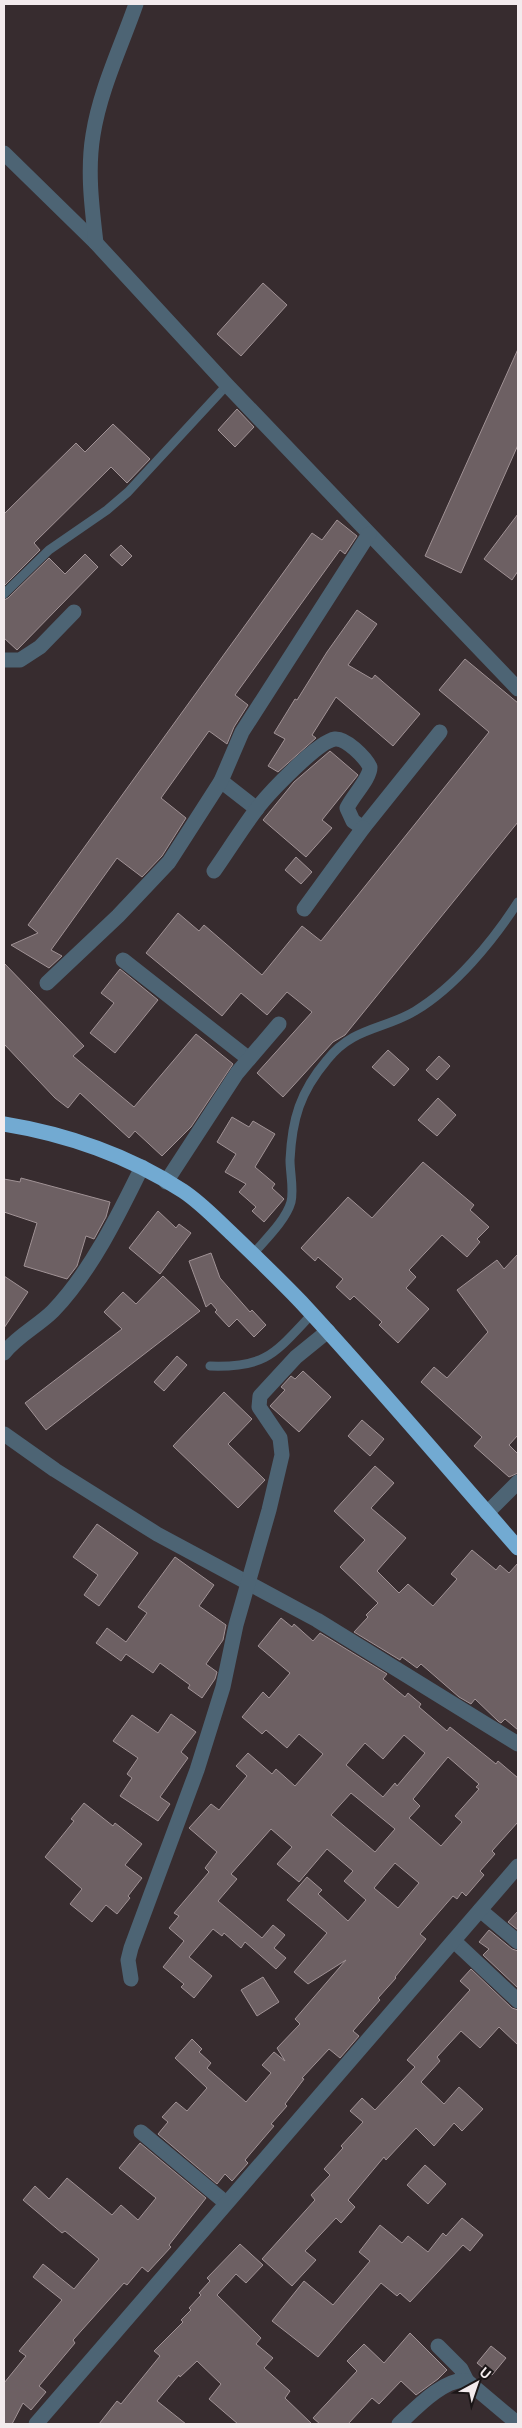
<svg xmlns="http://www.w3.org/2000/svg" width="522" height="2428" font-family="'DM Sans',sans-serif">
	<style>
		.building { fill: #6d6063; stroke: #a09295; fill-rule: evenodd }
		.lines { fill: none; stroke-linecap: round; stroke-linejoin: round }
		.lane { stroke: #4d6474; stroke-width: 9 }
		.street { stroke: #4d6474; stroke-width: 15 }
		.highway { stroke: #72aad2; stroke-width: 15 }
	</style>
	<rect width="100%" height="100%" fill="#372c2f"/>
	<g class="building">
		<path d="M263 283 287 305 241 356 217 334Z"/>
		<path d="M518 349V445L461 573 425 556Z"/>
		<path d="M237 409 254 427 235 447 218 430Z"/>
		<path d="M113 424 150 459 127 483 111 467 34 543 40 550 4 586V514L76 443 85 452Z"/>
		<path d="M518 514V571L512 580 484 559Z"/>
		<path d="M337 520 357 536 345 554 340 550 235 695 248 705 234 727 227 744 209 731 161 798 186 818 162 856 142 877 117 858 51 950 62 956 49 968 11 945 38 933 28 925 312 533 322 540Z"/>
		<path d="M121 545 132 556 122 566 110 555Z"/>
		<path d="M85 554 98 567 17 650 4 638V600L8 598 49 558 65 574Z"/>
		<path d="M357 610 377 624 348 665 372 679 375 675 420 714 393 746 336 697 312 735 316 738 278 772 268 766 285 739 274 733 295 699 297 700 327 652Z"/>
		<path d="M465 659 518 703V822L345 1035 333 1042 283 1097 257 1073 312 1012 287 992 267 1015 241 993 222 1016 146 953 178 913 199 931 204 925 262 975 302 926 321 941 489 732 439 690Z"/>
		<path d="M330 751 358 775 322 820 332 828 306 857 263 820 294 782Z"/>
		<path d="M296 857 312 872 301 884 285 870Z"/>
		<path d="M4 963 84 1046 73 1056 134 1107 196 1034 233 1064 191 1127 162 1156 135 1131 129 1138 80 1093 68 1108 55 1098 4 1044Z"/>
		<path d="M120 969 158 1000 115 1053 90 1033 114 1003 101 993Z"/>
		<path d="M388 1050 409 1069 394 1086 372 1067Z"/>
		<path d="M439 1056 450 1066 437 1080 426 1070Z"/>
		<path d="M438 1098 456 1115 437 1136 418 1120Z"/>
		<path d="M232 1117 249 1127 253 1121 275 1134 255 1167 275 1184 272 1188 284 1199 264 1222 252 1211 256 1207 239 1192 246 1184 225 1172 236 1154 217 1142Z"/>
		<path d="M423 1162 474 1205 470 1210 489 1227 477 1239 480 1242 467 1257 442 1235 409 1270 416 1277 406 1288 429 1309 398 1343 379 1325 382 1322 354 1296 350 1300 336 1287 343 1279 318 1257 315 1261 301 1248 348 1197 372 1218Z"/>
		<path d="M21 1178 110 1202 106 1217 94 1239 86 1236 77 1266 67 1279 24 1266 37 1223 4 1212V1179L20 1182Z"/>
		<path d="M158 1211 176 1228 179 1224 191 1233 160 1274 129 1248Z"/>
		<path d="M211 1253 220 1278 250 1312 252 1310 266 1325 254 1337 237 1319 229 1327 215 1312 217 1310 211 1303 206 1307 189 1261Z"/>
		<path d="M518 1254V1435L509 1445 518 1454V1473L509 1477 474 1446 482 1437 421 1382 434 1367 447 1378 488 1332 457 1290 497 1260 504 1269Z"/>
		<path d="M4 1276 28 1292 4 1328Z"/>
		<path d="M163 1276 200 1311 46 1430 25 1403 122 1329 104 1312 123 1292 136 1304Z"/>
		<path d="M177 1356 187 1365 164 1391 154 1382Z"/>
		<path d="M303 1371 331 1397 299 1432 270 1406 285 1390 281 1387 291 1376 295 1379Z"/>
		<path d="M224 1392 252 1419 228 1444 265 1480 238 1508 173 1446Z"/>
		<path d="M362 1420 384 1439 370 1456 348 1436Z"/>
		<path d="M375 1466 394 1483 371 1508 406 1538 377 1571 399 1593 408 1584 433 1606 457 1579 451 1574 472 1550 496 1570 500 1565 509 1573 518 1563V1730L505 1719 501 1723 498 1721 475 1699 471 1704 459 1697 421 1664 417 1668 402 1657 400 1660 354 1632 368 1617 366 1615 378 1603 340 1567 365 1540 334 1511Z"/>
		<path d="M97 1524 138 1553 99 1606 84 1595 98 1575 73 1557Z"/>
		<path d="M175 1557 214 1585 199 1606 226 1625 223 1640 206 1664 217 1672 215 1679 202 1698 188 1688 190 1685 160 1663 153 1673 126 1654 121 1661 96 1643 107 1628 126 1642 147 1613 138 1607Z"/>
		<path d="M281 1618 292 1627 294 1624 313 1641 320 1633 387 1674 383 1679 405 1697 408 1693 421 1704 419 1707 447 1731 450 1727 496 1764 498 1761 518 1778V1822L492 1851 495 1854 480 1871 484 1875 466 1896 462 1892 457 1899 453 1896 420 1934 426 1939 395 1977 396 1978 378 1998 380 2000 353 2031 359 2036 340 2058 329 2049 302 2078 304 2079 285 2104 287 2106 271 2124 274 2126 245 2160 248 2163 232 2181 225 2174 217 2184 158 2134 168 2122 162 2117 176 2102 187 2111 207 2088 175 2058 192 2039 202 2049 199 2052 211 2063 207 2068 246 2102 271 2073 262 2065 274 2052 285 2061 277 2048 300 2024 295 2019 346 1960 308 1984 294 1972 327 1933 287 1900 307 1877 322 1890 318 1894 348 1921 366 1900 344 1881 353 1871 327 1849 299 1882 277 1864 292 1847 271 1829 231 1874 237 1879 218 1901 262 1938 273 1925 285 1935 274 1948 286 1958 276 1969 245 1942 241 1948 224 1933 222 1936 213 1929 189 1957 212 1976 194 1998 181 1987 184 1984 163 1967 184 1941 169 1928 179 1916 174 1913 209 1872 205 1868 217 1852 189 1828 211 1804 219 1810 247 1776 236 1766 248 1753 272 1774 276 1769 295 1786 323 1754 299 1734 287 1748 266 1730 262 1734 242 1717 263 1692 269 1698 290 1673 258 1646ZM404 1735 425 1753 397 1786 395 1783 383 1797 346 1765 365 1743 383 1759ZM448 1757 479 1784 476 1787 479 1789 455 1816 462 1822 441 1846 409 1818 420 1806 413 1799ZM351 1793 395 1829 375 1852 331 1815ZM395 1863 419 1883 398 1908 374 1888Z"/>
		<path d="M171 1714 196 1732 181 1752 188 1758 160 1797 170 1804 158 1821 120 1796 132 1778 127 1774 138 1758 113 1741 132 1715 158 1733Z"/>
		<path d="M84 1803 113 1826 115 1823 142 1844 125 1865 142 1878 128 1896 130 1898 117 1914 106 1905 92 1922 70 1904 82 1889 45 1857 74 1821 71 1819Z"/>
		<path d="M518 1911V1930L508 1922Z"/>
		<path d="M489 1930 512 1949 518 1951V1988L483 1955 489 1949 479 1942Z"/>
		<path d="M471 1969 512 2008 518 2010V2045L499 2027 480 2048 461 2031 437 2057 440 2061 421 2082 444 2104 459 2087 483 2109 462 2131 454 2123 434 2146 416 2128 386 2160 384 2157 348 2200 355 2207 341 2223 336 2218 305 2251 316 2260 292 2286 262 2259 315 2200 311 2195 330 2175 324 2169 343 2148 341 2146 363 2122 350 2111 362 2098 375 2110 415 2067 407 2060 470 1990 460 1981Z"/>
		<path d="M263 1977 279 2002 257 2016 241 1990Z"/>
		<path d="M140 2143 206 2198 169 2245 171 2247 148 2272 142 2267 127 2285 124 2283 73 2340 75 2343 39 2386 46 2392 31 2410 23 2403 12 2424H4V2383L26 2356 19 2351 62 2300 33 2277 43 2264 74 2289 99 2259 65 2231 62 2233 23 2200 35 2186 49 2199 67 2178 112 2215 121 2205 138 2220 156 2198 119 2168Z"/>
		<path d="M425 2165 446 2184 428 2204 407 2185Z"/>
		<path d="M462 2218 483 2235 470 2251 463 2245 410 2302 400 2293 397 2296 381 2283 318 2357 272 2321 304 2281 333 2305 370 2261 359 2252 380 2225 402 2243 408 2236 428 2252 443 2233 446 2236Z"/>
		<path d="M240 2244 263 2265 246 2283 236 2274 217 2295 261 2338 256 2344 273 2358 264 2368 290 2391 285 2398 312 2424H238L209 2399 221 2384 197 2361 180 2377 179 2375 157 2401 186 2424H99L117 2401 121 2404 160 2356 154 2351 183 2322 181 2320 191 2310 189 2308 201 2295 199 2293 210 2281 207 2278Z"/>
		<path d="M410 2333 447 2370 438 2379 416 2395 401 2381 379 2404 372 2398 348 2424H320L313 2418 357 2371 347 2361 364 2344 384 2363Z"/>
		<path d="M491 2346 506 2358 492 2375 477 2363Z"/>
	</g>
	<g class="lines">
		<g class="lane">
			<path d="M4 594 49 550 107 510 128 492 227 385"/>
			<path d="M253 1254C265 1240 286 1220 291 1202 294 1189 290 1173 290 1160 292 1119 300 1092 327 1060 353 1027 383 1030 415 1011 455 987 493 941 518 902"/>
			<path d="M210 1366C267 1368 275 1353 312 1314"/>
		</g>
		<g class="street">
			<path d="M4 153 96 243 227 385 518 689"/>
			<path d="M96 243C92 208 87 171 93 135 100 90 121 47 136 4"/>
			<path d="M4 660H20L40 647 74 612"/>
			<path d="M221 781 257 809"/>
			<path d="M214 871C228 851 241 830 256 810 267 795 318 741 335 739 346 738 365 757 370 767 370 779 353 795 347 808L353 821 363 828 440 732"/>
			<path d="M304 909 363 828"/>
			<path d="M123 960 249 1059"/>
			<path d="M47 983 118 916 169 862 221 781 242 732 369 534"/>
			<path d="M166 1182 237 1073 279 1024"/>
			<path d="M4 1353C17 1336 38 1326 53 1311 90 1273 119 1214 142 1167"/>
			<path d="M4 1434 55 1470 157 1534 317 1620 518 1744"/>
			<path d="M487 1513 518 1482"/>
			<path d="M480 1910 518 1942"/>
			<path d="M454 1941 518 2001"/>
			<path d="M131 1979 128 1960 131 1948 197 1770 223 1687 236 1625 269 1510 282 1455 280 1438 259 1407 260 1396 296 1357 328 1331"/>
			<path d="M141 2132 226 2203"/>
			<path d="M438 2346 461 2369 467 2381"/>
			<path d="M36 2424 518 1866"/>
			<path d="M399 2424C414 2410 446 2376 467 2381L518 2424"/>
		</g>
		<path class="highway" d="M4 1124C66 1134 130 1156 183 1191 201 1203 215 1218 231 1233 255 1256 278 1278 301 1302 375 1382 446 1466 518 1548"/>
	</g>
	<rect width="522" height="2428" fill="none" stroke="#f3ebed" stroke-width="10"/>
	<g transform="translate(477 2383) rotate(40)" stroke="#1b1617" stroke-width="4" paint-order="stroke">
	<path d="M0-4L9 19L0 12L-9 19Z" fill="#f3ebed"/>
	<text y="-8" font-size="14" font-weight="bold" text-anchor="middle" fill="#f3ebed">U</text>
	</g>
</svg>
